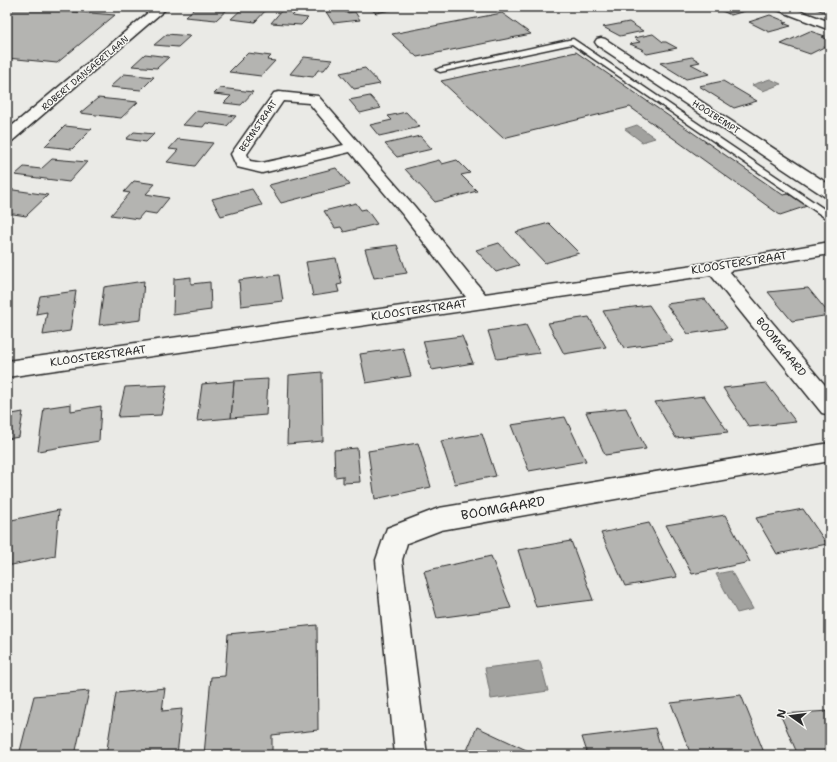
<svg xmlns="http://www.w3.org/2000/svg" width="837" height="762" font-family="'Shantell Sans',sans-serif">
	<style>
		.water { fill: #a1a19e; stroke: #727270 }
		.building { fill: #b4b4b1; stroke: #2b2b2b }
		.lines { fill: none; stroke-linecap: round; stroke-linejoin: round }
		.service-casing { stroke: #2b2b2b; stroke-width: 3 }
		.minor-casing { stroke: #2b2b2b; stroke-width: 3 }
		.tertiary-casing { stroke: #2b2b2b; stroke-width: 3 }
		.service { fill: #f6f6f2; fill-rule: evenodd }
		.minor { fill: #f6f6f2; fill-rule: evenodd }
		.tertiary { fill: #f6f6f2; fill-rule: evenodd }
		.labels { text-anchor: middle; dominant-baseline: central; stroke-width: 3; stroke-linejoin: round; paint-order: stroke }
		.far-street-label { font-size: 9px; fill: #2b2b2b; stroke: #f6f6f2 }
		.street-label { font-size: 11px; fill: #2b2b2b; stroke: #f6f6f2 }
		.near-street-label { font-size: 13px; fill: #2b2b2b; stroke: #f6f6f2 }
	</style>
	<rect width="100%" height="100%" fill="#eaeae6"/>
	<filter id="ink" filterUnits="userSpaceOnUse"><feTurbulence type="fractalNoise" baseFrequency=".025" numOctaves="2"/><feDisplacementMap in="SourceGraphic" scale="8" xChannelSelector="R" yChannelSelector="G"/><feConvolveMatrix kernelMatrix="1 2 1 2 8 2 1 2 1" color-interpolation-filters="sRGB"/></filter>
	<g filter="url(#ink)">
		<g class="water">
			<path d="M770 79 781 84 763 91 752 85Z"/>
			<path d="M637 125 655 138 642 142 625 129Z"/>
			<path d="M731 571 753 609 737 613 716 574Z"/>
			<path d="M540 661 548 691 491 699 485 668Z"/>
		</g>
		<g class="building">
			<path d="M7 7H44L42 9 115 15 57 63 7 58Z"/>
			<path d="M196 7H230L216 20 185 17Z"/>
			<path d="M244 7 267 9 255 22 231 19Z"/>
			<path d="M368 7H393L395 9 376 13Z"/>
			<path d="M720 7H750L741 10 745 11 731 15 715 8Z"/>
			<path d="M811 7H830V12L827 13Z"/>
			<path d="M343 8 346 13 355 12 360 20 333 23 325 10Z"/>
			<path d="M282 10 296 12 292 16 308 18 301 25 271 23Z"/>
			<path d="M502 13 531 34 417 57 392 34Z"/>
			<path d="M770 15 787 22 783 23 791 26 769 32 749 22Z"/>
			<path d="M629 22 643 31 620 36 603 27Z"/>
			<path d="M810 31 825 36 822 37 830 40V44L810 54 781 44Z"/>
			<path d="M167 34 190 36 178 47 154 45Z"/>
			<path d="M653 34 663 42H666L677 48 647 54 641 50H644L630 44 640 42 634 38Z"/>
			<path d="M576 52 783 195 789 194 807 206 780 215 630 107 503 138 441 81Z"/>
			<path d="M248 53 271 56 267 60 275 61 261 76 229 72Z"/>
			<path d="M145 54 169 57 157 68 132 66Z"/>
			<path d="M304 57 332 60 324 70H318L313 77 290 74Z"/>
			<path d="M692 57 700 62 691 64 710 74 686 79 660 63Z"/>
			<path d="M365 68 380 84 354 89 340 73Z"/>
			<path d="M124 74 154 77 141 90 110 87Z"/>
			<path d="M723 81 757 101 734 108 699 86Z"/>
			<path d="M220 88 253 92 241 105 224 103 231 96 214 94Z"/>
			<path d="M370 96 381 108 360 113 349 100Z"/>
			<path d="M98 98 138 102 121 118 80 113Z"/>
			<path d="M196 111 236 116 227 126 206 123 203 127 183 125Z"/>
			<path d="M406 112 420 127 379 136 370 125 392 120 388 116Z"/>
			<path d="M65 126 92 129 72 149 45 146Z"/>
			<path d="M134 132 154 134 146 142 126 139Z"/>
			<path d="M420 136 432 149 397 157 385 144Z"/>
			<path d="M178 139 213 143 195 166 167 162 178 150 169 149Z"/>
			<path d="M52 159 87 162 69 182 15 175 24 167 41 169Z"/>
			<path d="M439 160 442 164 457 160 470 173 461 175 477 191 435 202 405 169Z"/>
			<path d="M336 168 350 185 281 203 269 185Z"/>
			<path d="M134 181 155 184 146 194 169 198 156 214 144 212 138 219 111 215 130 193 124 192Z"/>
			<path d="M7 189 48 195 26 216 7 213Z"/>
			<path d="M252 189 262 205 221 216 212 199Z"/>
			<path d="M356 203 361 210 366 209 377 224 344 232 341 227 335 228 324 211Z"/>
			<path d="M549 223 579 253 545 263 516 232Z"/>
			<path d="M499 243 519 265 496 272 476 250Z"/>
			<path d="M397 245 407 273 374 278 365 249Z"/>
			<path d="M336 258 342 284 337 285 339 292 313 296 306 262Z"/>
			<path d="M279 275 283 301 241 306 239 280Z"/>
			<path d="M191 277V284L210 282 211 310 173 315 174 279Z"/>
			<path d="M144 281 141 320 99 325 104 287Z"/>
			<path d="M808 288 830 315 792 321 768 292Z"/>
			<path d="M76 291 70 331 43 335 47 312 36 314 40 296Z"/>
			<path d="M705 299 727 328 688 334 666 304Z"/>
			<path d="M649 305 673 341 624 348 603 311Z"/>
			<path d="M589 317 606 347 564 354 548 323Z"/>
			<path d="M526 325 540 353 497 359 488 331Z"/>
			<path d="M462 336 473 363 432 370 423 341Z"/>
			<path d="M403 348 411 376 366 383 360 354Z"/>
			<path d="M322 372 323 441 287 444 289 375Z"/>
			<path d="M268 379 266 415 231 418 234 381Z"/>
			<path d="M234 381 231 418 197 421 202 384Z"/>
			<path d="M766 383 796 422 749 427 723 388Z"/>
			<path d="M167 385 161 415 118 417 125 387Z"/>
			<path d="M704 396 728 432 676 438 655 402Z"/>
			<path d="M71 404V411L101 406 99 441 38 451 44 408Z"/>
			<path d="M626 408 646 449 605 455 586 412Z"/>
			<path d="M23 412 19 437 7 439V415Z"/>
			<path d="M565 417 586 461 529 471 511 425Z"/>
			<path d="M482 434 496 476 455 484 441 441Z"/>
			<path d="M418 443 431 487 375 499 368 451Z"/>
			<path d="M357 448 360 482 343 483V476L335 477 334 450Z"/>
			<path d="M803 509 827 544 777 554 756 518Z"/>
			<path d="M59 510 55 556 7 566V521Z"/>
			<path d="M725 515 750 562 692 574 666 525Z"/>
			<path d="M649 523 677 577 625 586 601 533Z"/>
			<path d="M571 541 593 600 536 607 518 550Z"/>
			<path d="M491 556 511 608 437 618 424 571Z"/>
			<path d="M317 625 318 730 272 735V755H204L211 677 225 676 228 634Z"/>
			<path d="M165 688 162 711 182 709 177 755H106L116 693Z"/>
			<path d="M89 691 75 755H19L34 696Z"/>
			<path d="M741 695 765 755H691L671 703Z"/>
			<path d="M830 711V755H798L780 714Z"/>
			<path d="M477 727 537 755H465Z"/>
			<path d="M655 728 663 755H588L582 737Z"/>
		</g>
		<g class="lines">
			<g class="service-casing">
				<path id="service" d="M573 39 830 213V221L572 44 440 72 436 70 440 68Z"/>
			</g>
			<g class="minor-casing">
				<g id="minor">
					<path d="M773 7H790L830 22V30L775 9Z"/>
					<path d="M601 38 605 39 830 185V197L824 196 597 45 595 42 597 39Z"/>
					<path d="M279 92 318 96 415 207 485 294 716 262 830 242V254L729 271 830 391V415L822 413 711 275 7 377V361L466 297 403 215 350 152 262 173 237 167 231 154 274 93ZM283 101 309 103 344 145 262 163 250 161 247 154Z"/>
					<path d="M830 443V461L441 530 407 543 402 560 427 755H395L376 560 387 528 439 508Z"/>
				</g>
			</g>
			<g class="tertiary-casing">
				<path id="tertiary" d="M155 7H168L12 141 7 143V130Z"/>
			</g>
			<use href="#service" class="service"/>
			<use href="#minor" class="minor"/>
			<use href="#tertiary" class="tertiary"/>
		</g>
	</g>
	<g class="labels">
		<g class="far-street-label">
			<text transform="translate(85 73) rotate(-40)">ROBERT DANSAERTLAAN</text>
			<text transform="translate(716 117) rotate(33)">HOOIBEMPT</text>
			<text transform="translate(258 126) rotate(-56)">BERMSTRAAT</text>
		</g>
		<g class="street-label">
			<text transform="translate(739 263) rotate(-9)">KLOOSTERSTRAAT</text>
			<text transform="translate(419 310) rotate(-8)">KLOOSTERSTRAAT</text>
			<text transform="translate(781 347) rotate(51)">BOOMGAARD</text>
			<text transform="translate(98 356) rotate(-8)">KLOOSTERSTRAAT</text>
		</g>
		<g class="near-street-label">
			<text transform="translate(503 508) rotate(-10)">BOOMGAARD</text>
		</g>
	</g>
	<rect width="837" height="762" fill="none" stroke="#f6f6f2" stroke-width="24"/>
	<rect x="12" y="12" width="813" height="738" fill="none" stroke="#2b2b2b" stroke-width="1.5" filter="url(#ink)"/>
	<g transform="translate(791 716) rotate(284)" stroke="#f6f6f2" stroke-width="3" paint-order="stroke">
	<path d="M0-3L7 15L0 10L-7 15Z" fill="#2b2b2b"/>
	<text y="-6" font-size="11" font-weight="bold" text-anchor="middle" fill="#2b2b2b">N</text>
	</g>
</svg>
